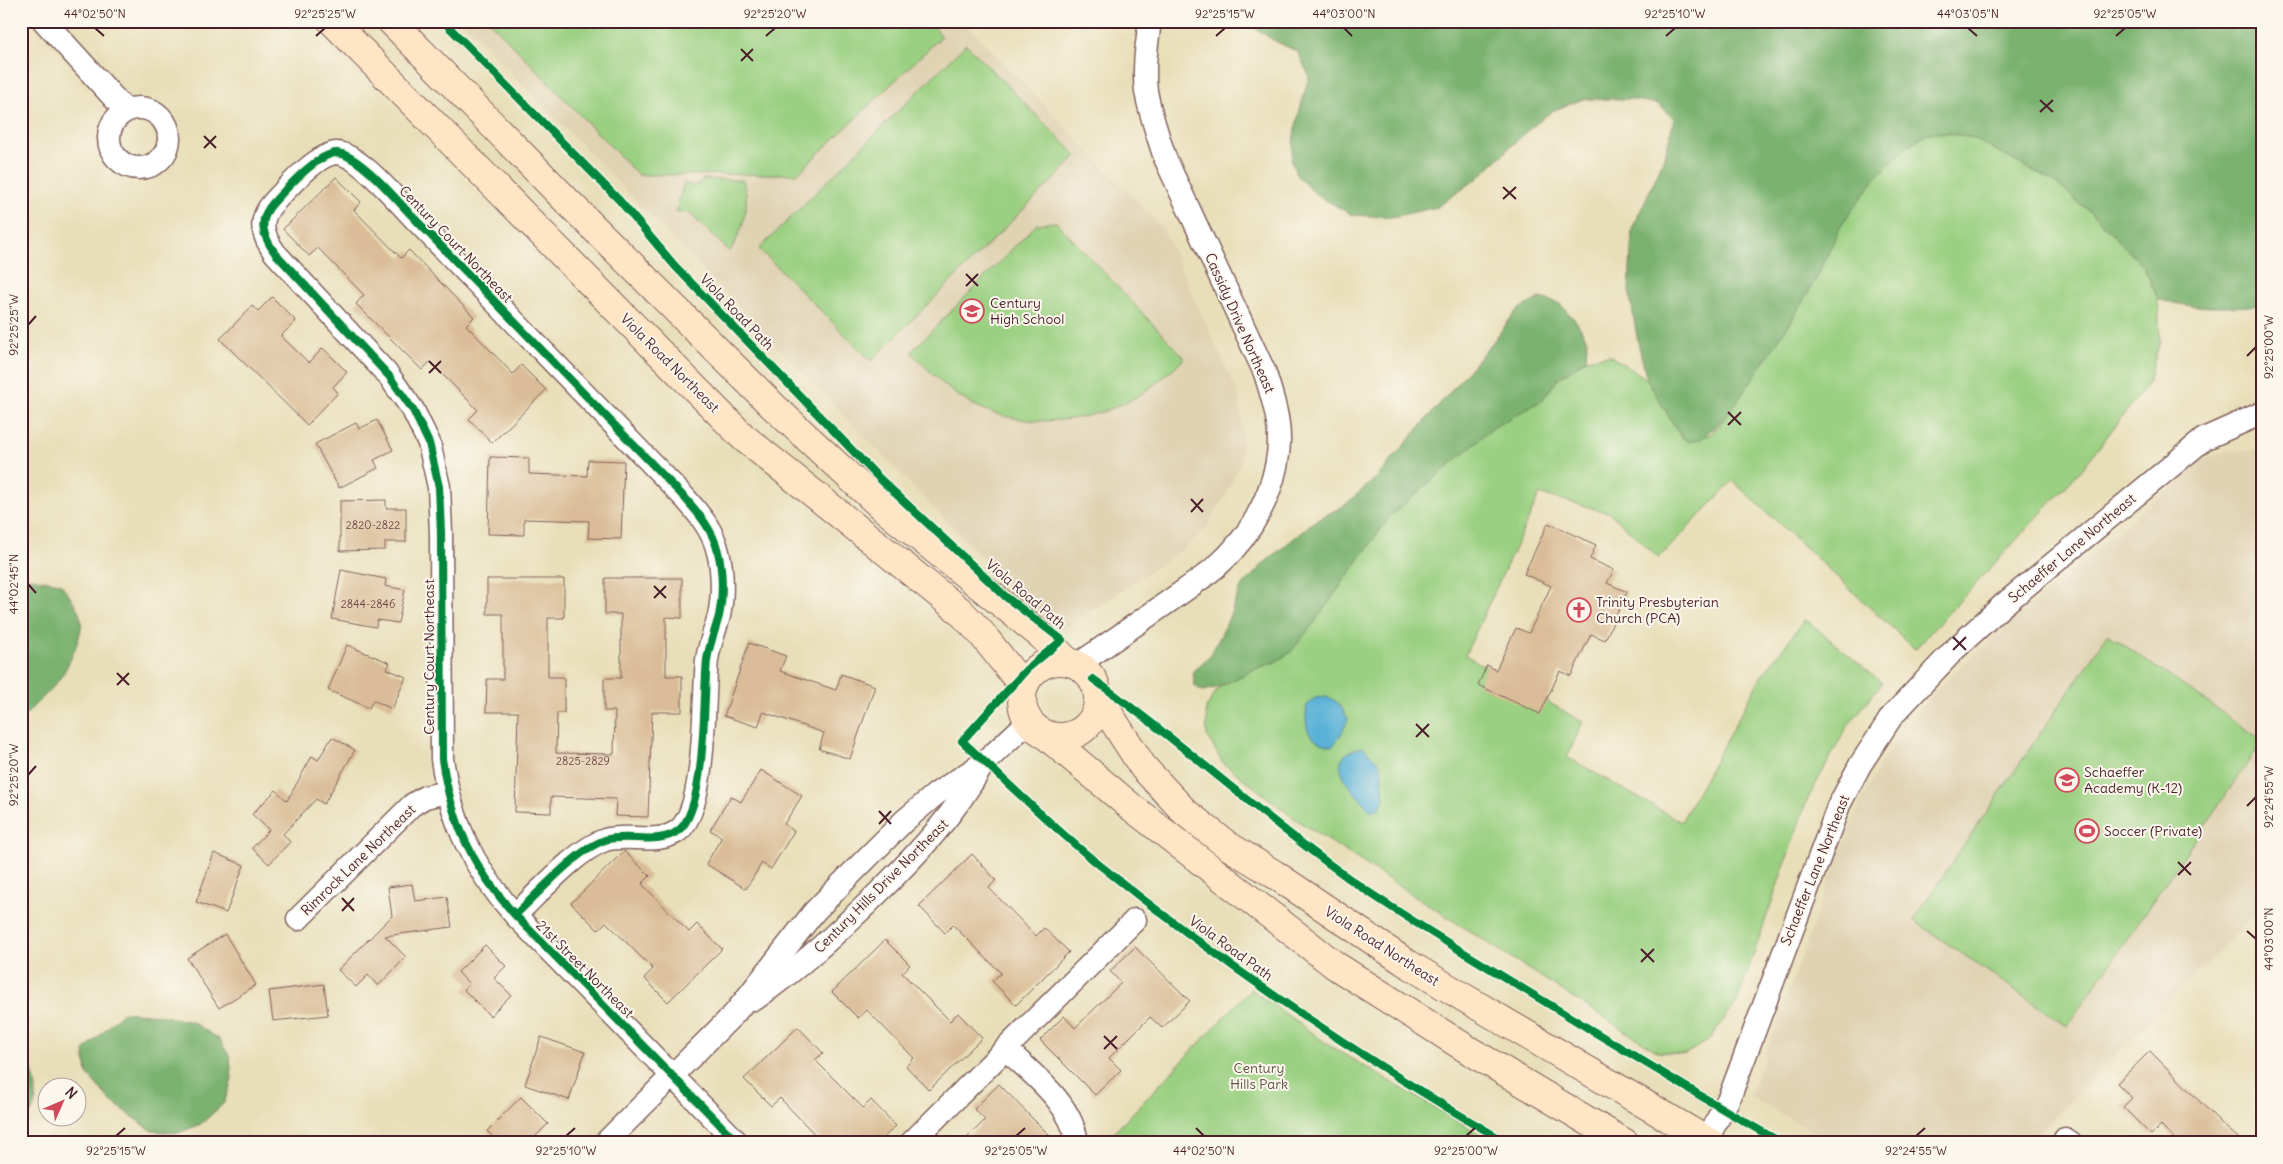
<svg xmlns="http://www.w3.org/2000/svg" width="2283" height="1164" font-family="Delius,sans-serif">
	<style>
		.built { fill: #e0d3b4 }
		.green { fill: #9bd082; stroke: #727856 }
		.forest { fill: #7cb270; stroke: #63684e }
		.water { fill: #5ab2d7; stroke: #526881 }
		.building { fill: #dabd98 }
		.lines { fill: none; stroke-linecap: round; stroke-linejoin: round }
		.minor-casing { stroke: #81625d; stroke-width: 25 }
		.secondary-casing { stroke: #81625d; stroke-width: 30 }
		.minor { stroke: #fff; stroke-width: 22 }
		.secondary { stroke: #fde5c5; stroke-width: 28 }
		.cycleway-casing { stroke: #fbf7ec; stroke-width: 11 }
		.cycleway { stroke: #00873e; stroke-width: 8 }
		.ticks { fill: none; stroke: #4a1f2b; stroke-width: 2 }
		.labels { text-anchor: middle; dominant-baseline: central; stroke-width: 4; stroke-linejoin: round; paint-order: stroke }
		.number-label { font-size: 11px; fill: #6e4646 }
		.street-label { font-size: 14px; fill: #4a1f2b; stroke: #fbf7ec }
		.poi-label { font-size: 14px; fill: #4a1f2b; stroke: #fbf7ec; text-anchor: start }
		.park-label { font-size: 14px; fill: #625445; stroke: #fbf7ec }
		.neatline { fill: none; stroke: #4a1f2b; stroke-width: 2 }
		.ticks-label { font-size: 12px; text-anchor: middle; fill: #4a1f2b }
	</style>
	<rect width="100%" height="100%" fill="#fbf7ec"/>
	<filter id="ink" filterUnits="userSpaceOnUse"><feTurbulence type="fractalNoise" baseFrequency=".02" numOctaves="2"/><feDisplacementMap in="SourceGraphic" scale="10" xChannelSelector="R" yChannelSelector="G"/><feConvolveMatrix kernelMatrix="1 2 1 2 8 2 1 2 1" color-interpolation-filters="sRGB"/></filter>
	<filter id="wash" filterUnits="userSpaceOnUse"><feTurbulence type="fractalNoise" baseFrequency=".0096" numOctaves="4" result="noise"/><feDisplacementMap in="SourceGraphic" scale="20" xChannelSelector="R" yChannelSelector="G"/><feGaussianBlur stdDeviation="1.12" result="paint"/><feColorMatrix in="noise" values="0 0 0 0 0 0 0 0 0 0 0 0 0 0 0 0 0 1.4 0 .05"/><feComposite in="paint" operator="in"/></filter>
	<g filter="url(#wash)">
		<rect width="100%" height="100%" fill="#e8dfba"/>
		<g class="built">
			<path d="M461 21H963L1162 227 1239 396 1243 431 1240 463 1225 497 1205 530 1181 551 1056 634Z"/>
			<path d="M2247 450 2262 452V908L2028 1143H1832L1750 1096 1832 873 1861 801 1884 758 1909 724 1933 693 1990 639 2204 459 2224 451Z"/>
		</g>
		<g class="green">
			<path d="M489 21H928L942 36 797 174 638 175Z"/>
			<path d="M966 44 1077 156 871 361 759 249Z"/>
			<path d="M1927 133H1947L1973 138 2057 184 2096 217 2144 267 2158 299 2160 341 2148 383 2083 468 1915 649 1733 481 1659 558 1610 513 1540 494 1465 655 1583 722 1567 757 1681 822 1761 677 1805 619 1882 683 1847 727 1807 800 1737 1002 1708 1041 1685 1054 1658 1052 1298 821 1222 762 1207 735 1206 708 1219 687 1255 669 1275 662 1314 623 1390 516 1494 427 1542 400 1559 378 1586 359 1609 355 1647 379 1681 437 1690 442 1711 434 1726 416 1790 323 1817 277 1841 225 1875 179 1910 144Z"/>
			<path d="M704 179 743 180C751 205 743 229 730 252L689 213 676 211 684 183 696 186Z"/>
			<path d="M1056 222 1185 358C1171 371 1157 383 1141 394 1093 424 1023 431 972 404 948 392 929 370 911 352L1037 224Z"/>
			<path d="M2108 634 2262 740V742L2067 1026 1913 920Z"/>
			<path d="M1251 989 1333 1048 1495 1143H1104Z"/>
		</g>
		<g class="forest">
			<path d="M1245 21H2262V305C2227 308 2191 309 2158 299L2144 267 2096 217 2057 184 1973 138 1947 133H1927L1910 144 1875 179 1841 225 1817 277 1790 323 1741 396 1726 416 1701 439 1690 442 1681 437 1647 379 1638 342 1629 290 1632 229 1658 173 1666 152 1674 118 1658 104 1629 99H1583L1552 111 1527 131 1478 178 1437 207 1392 217 1352 215 1317 195 1297 176 1291 160 1295 129 1309 76 1298 52 1273 40Z"/>
			<path d="M1540 298 1559 303 1576 321 1587 340 1586 359 1559 378 1542 400 1494 427 1390 516 1314 623 1290 653 1275 662 1255 669 1219 687 1202 691 1195 686 1193 671 1210 656 1227 623 1240 589 1263 564 1316 520 1344 506 1377 477 1492 343 1517 310Z"/>
			<path d="M30 578 60 583C68 594 78 606 81 620 84 633 67 670 58 681 47 696 32 705 21 721V581Z"/>
			<path d="M123 1012 159 1015 192 1022 219 1039 230 1057 232 1080 224 1103 201 1124 178 1133 152 1131 111 1101 87 1074 84 1051Z"/>
			<path d="M21 1044C34 1073 47 1101 21 1126Z"/>
		</g>
		<g class="water">
			<path d="M1325 697C1338 699 1342 708 1348 719L1342 733 1333 746C1307 742 1304 728 1307 705L1315 698Z"/>
			<path d="M1363 747 1381 765 1384 799 1379 810H1370C1355 792 1316 757 1363 747Z"/>
		</g>
		<g id="blocks">
			<g class="building">
				<path d="M336 177 361 202 354 210 401 258 409 250 474 317 466 325 513 374 521 365 546 390 492 443 469 419 478 410 430 362 422 370 356 304 364 295 318 248 309 256 283 229Z"/>
				<path d="M272 297 296 321 281 336 309 363 323 348 347 372 333 387 338 393 307 425 220 339 252 306 258 311Z"/>
				<path d="M377 420 393 450 374 460 378 468 339 488 315 444 356 423 359 429Z"/>
				<path d="M490 457 529 458V474L587 476 588 460 624 461 621 539 588 538 589 521 524 519V535L488 534Z"/>
				<path d="M386 500V508H406V542H385V550L340 551V501Z"/>
				<path d="M1548 523 1596 545 1590 559 1614 570 1607 583 1627 592 1605 640 1591 634 1571 676 1560 671 1540 714 1478 685 1487 665 1496 670 1516 628 1529 633 1551 586 1524 574Z"/>
				<path d="M341 570 386 579 385 586 405 590 398 623 377 620 376 627 332 619Z"/>
				<path d="M605 578H682V618L666 617V676H682V712H652L648 817 615 816 616 799 551 797V813L515 812 518 712H486L487 679H503V614H487V579H564V618H548V677H564V713H557L556 753 614 754 615 711H604V678H621V614H605Z"/>
				<path d="M749 643 786 656 780 671 836 690 841 674 875 686 850 759 819 749 824 733 763 712 758 727 724 716Z"/>
				<path d="M347 645 390 663 387 669 406 677 392 709 373 700 369 708 328 690Z"/>
				<path d="M332 737 355 750 324 804 316 799 283 834 290 842 269 864 252 848 269 830 252 814 276 790 287 801 312 756 318 760Z"/>
				<path d="M761 770 802 796 784 824 794 831 771 869 762 863 746 889 706 864 722 837 710 830 731 796 741 802Z"/>
				<path d="M624 851 650 876 642 884 689 932 697 924 722 949 668 1002 644 978 653 969 606 922 598 930 571 903Z"/>
				<path d="M214 853 244 865 226 913 196 902Z"/>
				<path d="M972 854 996 880 989 888 1036 936 1044 928 1069 952 1016 1005 992 981 1001 973 953 925 945 933 919 906Z"/>
				<path d="M412 884 415 901 447 897 452 927 385 936 406 957 378 986 368 975 356 987 338 970 392 916 388 887Z"/>
				<path d="M225 934 256 985 219 1008 187 958Z"/>
				<path d="M885 940 910 965 902 973 950 1021 958 1013 982 1038 929 1090 906 1066 914 1058 867 1010 858 1018 832 992Z"/>
				<path d="M485 945 506 966 494 978 511 995 490 1016 464 990 469 984 458 972Z"/>
				<path d="M1135 947 1190 1001 1162 1028 1150 1017 1109 1058 1121 1070 1095 1095 1040 1040 1064 1016 1075 1028 1121 983 1110 971Z"/>
				<path d="M324 984 328 1015 273 1021 269 991Z"/>
				<path d="M798 1027 823 1053 815 1060 863 1108 871 1100 896 1126 878 1143H823L780 1098 771 1106 744 1079Z"/>
				<path d="M541 1037 585 1052 569 1100 525 1085Z"/>
				<path d="M2150 1051 2223 1125 2244 1143H2178L2161 1125 2151 1135 2123 1107 2132 1098 2117 1083Z"/>
				<path d="M999 1084 1030 1116 1057 1143H962L985 1120 974 1109Z"/>
				<path d="M521 1097 548 1124 529 1143H499L487 1131Z"/>
			</g>
		</g>
	</g>
	<g filter="url(#ink)">
		<use href="#blocks" fill-opacity="0" stroke="#81625d" stroke-width="1"/>
		<g class="lines">
			<g class="minor-casing">
				<g id="minor">
					<path d="M44 21 125 110"/>
					<circle cx="139" cy="138" r="30"/>
					<path d="M1077 665C1108 644 1138 623 1168 602 1190 586 1215 571 1233 550 1262 518 1284 468 1278 424 1276 407 1270 390 1265 373L1165 158C1158 136 1150 114 1146 91 1143 69 1147 43 1150 21"/>
					<path d="M515 915C538 894 576 850 605 840 628 833 659 846 679 830 707 807 703 697 707 660 709 645 715 631 719 616 723 597 723 571 718 552 713 530 699 514 685 498 595 404 504 311 414 218 398 202 359 154 337 153 318 153 286 189 273 203 257 221 263 236 275 253L389 376 413 410 429 443 439 487 441 533 442 759C451 822 473 868 515 915L738 1143"/>
					<path d="M298 919 412 805 425 797 447 792"/>
					<path d="M755 999C801 967 842 929 881 890 922 849 953 816 982 766"/>
					<path d="M1006 1049C1033 1075 1072 1103 1077 1143"/>
					<path d="M2065 1139 2071 1143"/>
					<path d="M605 1143 735 1013 814 912 850 875 904 821 936 794 985 762 1029 721"/>
					<path d="M911 1143 1135 920"/>
					<path d="M1705 1143 1730 1096 1839 805 1860 765 1892 716 1954 650 2003 605 2204 439 2262 413"/>
				</g>
			</g>
			<g class="secondary-casing">
				<g id="secondary">
					<path d="M332 21 743 437 960 611 981 633 1023 686"/>
					<path d="M391 21 565 199 774 407 881 506 1042 636 1067 661"/>
					<circle cx="1060" cy="699" r="38"/>
					<path d="M1098 697 1143 767 1185 812 1227 845 1274 874 1405 962 1468 1000 1711 1143"/>
					<path d="M1043 733 1130 806 1336 966 1470 1051 1625 1143"/>
				</g>
			</g>
			<use href="#minor" class="minor"/>
			<use href="#secondary" class="secondary"/>
			<g class="cycleway-casing">
				<g id="cycleway">
					<path d="M443 21 619 200 675 266 879 478 1006 597 1062 640 1027 669 962 741C1007 782 1050 825 1097 863 1226 967 1364 1060 1507 1143"/>
					<path d="M1093 679C1186 745 1270 824 1364 889 1438 939 1515 983 1591 1030 1655 1068 1717 1107 1782 1143"/>
					<path d="M515 915C538 894 576 850 605 840 628 833 659 846 679 830 707 807 703 697 707 660 709 645 715 631 719 616 723 597 723 571 718 552 713 530 699 514 685 498 595 404 504 311 414 218 398 202 359 154 337 153 318 153 286 189 273 203 257 221 263 236 275 253L389 376 413 410 429 443 439 487 441 533 442 759C451 822 473 868 515 915L738 1143"/>
				</g>
			</g>
			<use href="#cycleway" class="cycleway"/>
		</g>
	</g>
	<path class="ticks" d="M95 28 104 36M1344 28 1352 36M1968 28 1977 36M316 36 325 28M766 36 775 28M1216 36 1225 28M1666 36 1675 28M2116 36 2125 28M741 49 753 61M741 61 753 49M2040 100 2053 112M2040 112 2053 100M204 136 216 148M204 148 216 136M1503 187 1516 199M1503 199 1516 187M966 274 978 286M966 286 978 274M28 325 36 316M2247 356 2256 347M429 361 441 373M429 373 441 361M1728 412 1741 425M1728 425 1741 412M1191 499 1203 512M1191 512 1203 499M28 584 36 593M654 586 666 598M654 598 666 586M1953 637 1966 650M1953 650 1966 637M117 673 129 685M117 685 129 673M1416 724 1429 737M1416 737 1429 724M28 775 36 766M2247 806 2256 797M879 811 891 824M879 824 891 811M2178 862 2191 875M2178 875 2191 862M342 898 354 911M342 911 354 898M2247 931 2256 939M1641 949 1654 962M1641 962 1654 949M1104 1036 1117 1049M1104 1049 1117 1036M1196 1128 1204 1136M116 1136 125 1128M566 1136 575 1128M1016 1136 1025 1128M1466 1136 1475 1128M1916 1136 1925 1128"/>
	<defs>
		<g id="school-ring" transform="scale(1.25)"><circle r="9.5" fill="#fbf7ec" stroke="#d1495b" stroke-width="1.5"/><path d="M0-5L7-2L0 1L-7-2ZM-4 1L0 2.5L4 1V4Q0 6-4 4Z" fill="#d1495b"/></g>
		<g id="church-ring" transform="scale(1.25)"><circle r="9.5" fill="#fbf7ec" stroke="#d1495b" stroke-width="1.5"/><path d="M-1.2-6h2.4v3.5h3.3v2.4h-3.3V6h-2.4V-.1h-3.3v-2.4h3.3Z" fill="#d1495b"/></g>
		<g id="stadium-ring" transform="scale(1.25)"><circle r="9.5" fill="#fbf7ec" stroke="#d1495b" stroke-width="1.5"/><path d="M0-5a6.5 5 0 1 0 0 10a6.5 5 0 1 0 0-10ZM-3.5-1.8h7v3.6h-7Z" fill="#d1495b"/></g>
	</defs>
	<g fill-rule="evenodd">
		<use href="#school-ring" x="972" y="311"/>
		<use href="#church-ring" x="1579" y="610"/>
		<use href="#school-ring" x="2067" y="780"/>
		<use href="#stadium-ring" x="2087" y="831"/>
	</g>
	<g class="labels">
		<g class="number-label">
			<text x="373" y="525">2820-2822</text>
			<text x="368" y="604">2844-2846</text>
			<text x="583" y="761">2825-2829</text>
		</g>
		<g class="street-label">
			<text transform="translate(456 244) rotate(46)">Century Court Northeast</text>
			<text transform="translate(737 312) rotate(46)">Viola Road Path</text>
			<text transform="translate(1240 323) rotate(66)">Cassidy Drive Northeast</text>
			<text transform="translate(670 363) rotate(45)">Viola Road Northeast</text>
			<text transform="translate(2072 548) rotate(-40)">Schaeffer Lane Northeast</text>
			<text transform="translate(1026 594) rotate(40)">Viola Road Path</text>
			<text transform="translate(429 657) rotate(-90)">Century Court Northeast</text>
			<text transform="translate(358 860) rotate(-44)">Rimrock Lane Northeast</text>
			<text transform="translate(1815 870) rotate(-68)">Schaeffer Lane Northeast</text>
			<text transform="translate(881 886) rotate(-45)">Century Hills Drive Northeast</text>
			<text transform="translate(1382 946) rotate(33)">Viola Road Northeast</text>
			<text transform="translate(1231 948) rotate(36)">Viola Road Path</text>
			<text transform="translate(585 969) rotate(45)">21st Street Northeast</text>
		</g>
		<g class="poi-label">
			<text x="990" y="303">Century<tspan x="990" dy="16">High School</tspan></text>
			<text x="1596" y="602">Trinity Presbyterian<tspan x="1596" dy="16">Church (PCA)</tspan></text>
			<text x="2084" y="772">Schaeffer<tspan x="2084" dy="16">Academy (K-12)</tspan></text>
			<text x="2104" y="831">Soccer (Private)</text>
		</g>
		<g class="park-label">
			<text x="1259" y="1068">Century<tspan x="1259" dy="16">Hills Park</tspan></text>
		</g>
	</g>
	<rect width="2283" height="1164" fill="none" stroke="#fbf7ec" stroke-width="55"/>
	<g transform="translate(62 1102) rotate(45)"><circle r="24" fill="#fbf7ec" stroke="#b4a19f"/>
	<path d="M0-4L9 19L0 12L-9 19Z" fill="#d1495b"/>
	<text y="-8" font-size="14" font-weight="bold" text-anchor="middle" fill="#4a1f2b">N</text>
	</g>
	<rect x="28" y="28" width="2228" height="1108" class="neatline"/>
	<g class="ticks-label">
		<text x="95" y="18">44°02'50"N</text>
		<text x="325" y="18">92°25'25"W</text>
		<text x="775" y="18">92°25'20"W</text>
		<text x="1225" y="18">92°25'15"W</text>
		<text x="1344" y="18">44°03'00"N</text>
		<text x="1675" y="18">92°25'10"W</text>
		<text x="1968" y="18">44°03'05"N</text>
		<text x="2125" y="18">92°25'05"W</text>
		<text transform="translate(14 325) rotate(-90)" y="4">92°25'25"W</text>
		<text transform="translate(2269 347) rotate(-90)" y="4">92°25'00"W</text>
		<text transform="translate(14 584) rotate(-90)" y="4">44°02'45"N</text>
		<text transform="translate(14 775) rotate(-90)" y="4">92°25'20"W</text>
		<text transform="translate(2269 797) rotate(-90)" y="4">92°24'55"W</text>
		<text transform="translate(2269 939) rotate(-90)" y="4">44°03'00"N</text>
		<text x="116" y="1155">92°25'15"W</text>
		<text x="566" y="1155">92°25'10"W</text>
		<text x="1016" y="1155">92°25'05"W</text>
		<text x="1204" y="1155">44°02'50"N</text>
		<text x="1466" y="1155">92°25'00"W</text>
		<text x="1916" y="1155">92°24'55"W</text>
	</g>
</svg>
